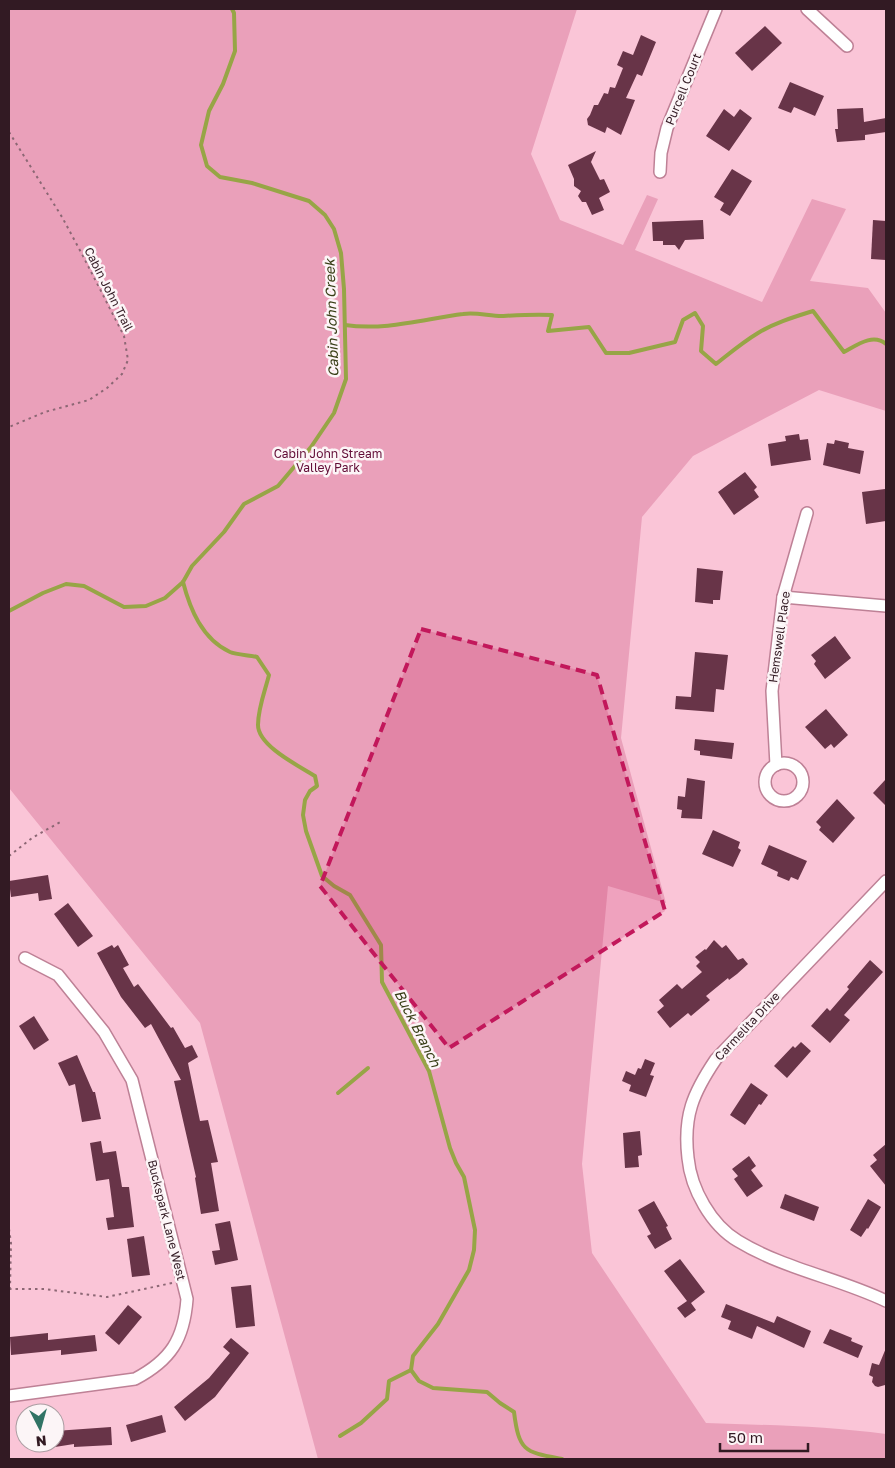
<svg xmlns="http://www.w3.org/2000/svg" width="895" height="1468" font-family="'Golos Text',sans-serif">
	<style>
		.green { fill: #eaa0ba }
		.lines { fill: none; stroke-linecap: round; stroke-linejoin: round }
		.stream { stroke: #97a546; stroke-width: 4 }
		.building { fill: #683448 }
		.street-casing { stroke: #be8196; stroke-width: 14 }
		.path { stroke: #8c6774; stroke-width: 2; stroke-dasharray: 2.5 4; stroke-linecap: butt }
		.street { stroke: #fff; stroke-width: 11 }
		.marked { fill: #c2185b; fill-opacity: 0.2; stroke: #c2185b; stroke-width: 4; stroke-dasharray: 10 6; stroke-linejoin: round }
		.labels { text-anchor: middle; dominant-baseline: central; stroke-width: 5; stroke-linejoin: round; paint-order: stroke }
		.street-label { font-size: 12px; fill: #321a23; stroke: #fcf5f7 }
		.park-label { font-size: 12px; fill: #610c36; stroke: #fcf5f7 }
		.water-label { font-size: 14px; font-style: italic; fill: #383e16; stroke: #fcf5f7 }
	</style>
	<rect width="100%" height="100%" fill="#fac5d7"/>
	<path class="green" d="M9 9H577L531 154 560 220 623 245 647 195 658 199 635 250 762 302 812 199 846 209 810 281 868 288 886 313V411L819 390 693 456 642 517 621 738 666 903 608 886 582 1164 592 1253 706 1423C767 1425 825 1426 886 1434V1459H318L200 1023 9 788Z"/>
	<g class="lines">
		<g class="stream">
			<path d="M345 325C385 331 424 319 463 314 476 312 489 316 502 316 519 315 535 314 552 315L548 331 589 327 606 353H629L675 342 683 320 695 313 703 326 701 351 716 364C730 353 743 342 758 333 774 323 794 317 813 311L844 352C857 345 873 333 886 344"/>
			<path d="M183 582C190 609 202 639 230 652 237 655 249 655 257 657L269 675C265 691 258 708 258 725 258 746 299 766 315 776L317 786 310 791 305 800 303 815 306 831 322 876 334 886 350 895 381 945 382 982 429 1071 450 1148 456 1163 464 1177 475 1230 474 1250 469 1270 438 1324 413 1356 411 1370 419 1381 433 1388 487 1392 500 1403 514 1412C519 1452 525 1452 562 1459"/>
			<path d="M9 611 43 593 66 584 84 586 124 607 146 606 165 598 183 582 192 566 224 532 244 504 278 486 311 447 334 413 346 379 344 289 341 253 334 229 325 215 309 201 252 183 220 177 207 166 201 145 209 111 223 84 235 51 234 13 232 9"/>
			<path d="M338 1093 368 1068"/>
			<path d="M340 1436 361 1423 387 1399 389 1381 411 1370"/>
		</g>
	</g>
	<g class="building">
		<path d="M765 26 782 43 752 71 735 53Z"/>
		<path d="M641 35 656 42 642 76 637 74 626 98 635 100 621 135 607 127 605 133 588 125 587 119 590 115 594 105H598L604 93 608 94 610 87 615 88 623 68 617 65 623 51 633 55Z"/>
		<path d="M790 82 824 96 815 116 794 107 791 113 778 108Z"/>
		<path d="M863 108 864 122 886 118V132L865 135V140L837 142 835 129H838L837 109Z"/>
		<path d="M724 109 734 117 740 109 752 118 729 151 706 136Z"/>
		<path d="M596 151 591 162 600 180 604 179 610 192 599 198 604 210 592 215 586 202H582L578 196 581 191 574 186V179L568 165Z"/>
		<path d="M732 169 752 181 730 216 720 210 724 203 714 197Z"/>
		<path d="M703 220 704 239 685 240 679 250 675 245H663V241H653L652 222Z"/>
		<path d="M873 220 886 221V260L871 259Z"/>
		<path d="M799 434 800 440 808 439 811 460 771 466 768 444 786 441 785 436Z"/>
		<path d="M835 440 849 443 848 448 864 451 860 474 823 465 827 443 834 444Z"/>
		<path d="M745 472 757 487 754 490 759 497 734 515 718 492Z"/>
		<path d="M885 489 886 521 866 524 862 492Z"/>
		<path d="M697 568 723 571 720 600H713V604L695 602Z"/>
		<path d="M835 636 851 658 825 679 814 664 816 661 811 655Z"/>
		<path d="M695 652 728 655 724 690 716 689 714 712 675 709 676 696 691 697Z"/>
		<path d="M826 709 848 735 834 748 831 744 825 749 805 727Z"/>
		<path d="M695 739 734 743 732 759 700 755V751L694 750Z"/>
		<path d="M687 778 705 781 702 819 681 818 682 810 677 809 678 796 685 797Z"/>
		<path d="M886 779V806L873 793Z"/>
		<path d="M837 799 855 818 833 843 819 830 821 827 816 822Z"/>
		<path d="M713 830 740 842 738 848 741 850 733 867 702 854Z"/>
		<path d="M769 845 807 861 798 880 791 877 789 881 777 876 778 872 761 864Z"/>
		<path d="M48 875 52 899 39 901 38 893 11 897 9 881Z"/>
		<path d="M68 903 93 936 78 947 54 914Z"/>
		<path d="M714 940 722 948 726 945 738 960 743 958 748 964 737 974 729 980 728 978 706 996 710 1000 691 1016 688 1013 670 1028 657 1012 664 1006 659 1000 677 984 682 989 702 972 696 966 700 962 695 957 705 949 706 950Z"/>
		<path d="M112 945 114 948 118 945 129 965 123 968 134 987 138 984 171 1028 173 1027 185 1048 192 1045 198 1057 188 1063 200 1121 208 1120 218 1162 211 1163 219 1211 201 1214 195 1178 196 1177 174 1081 181 1080 151 1024 145 1028 121 997 97 953Z"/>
		<path d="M870 960 883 972 844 1015 850 1020 830 1043 811 1026 827 1008 830 1011 849 989 847 987Z"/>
		<path d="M34 1016 49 1040 34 1050 19 1026Z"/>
		<path d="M801 1042 811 1051 787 1078 774 1066 793 1046 795 1048Z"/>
		<path d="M77 1055 93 1092H95L101 1119 82 1122 75 1084 69 1086 58 1063Z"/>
		<path d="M645 1059 655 1063 650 1075 654 1076 646 1097 629 1091 631 1085 622 1081 626 1071 635 1075 638 1068 641 1069Z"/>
		<path d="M751 1083 768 1095 761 1105 759 1104 745 1125 730 1115Z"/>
		<path d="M640 1131 642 1155 638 1156 639 1167 625 1168 623 1133Z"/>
		<path d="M101 1141 103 1153 116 1151 122 1187H129L134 1227 108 1230 106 1218 114 1217 109 1179 96 1181 90 1143Z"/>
		<path d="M886 1144V1186L870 1166 877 1160 873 1155Z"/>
		<path d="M749 1156 756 1166 751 1170 763 1186 747 1197 734 1179 738 1176 732 1169Z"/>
		<path d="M785 1194 819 1207 814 1221 780 1208Z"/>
		<path d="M868 1199 881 1207 868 1229 867 1228 861 1237 850 1230Z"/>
		<path d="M654 1201 668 1226 666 1227 672 1239 655 1249 647 1236 651 1234 638 1210Z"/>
		<path d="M230 1221 238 1260 215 1265 212 1251 220 1250 215 1224Z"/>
		<path d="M144 1236 150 1275 132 1277 127 1239Z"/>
		<path d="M680 1259 705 1292 691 1303 696 1310 685 1318 677 1308 687 1301 664 1271Z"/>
		<path d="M251 1285 255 1326 236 1328 231 1287Z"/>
		<path d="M726 1304 774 1323 777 1316 811 1331 804 1348 757 1326 752 1339 728 1329 731 1321 721 1317Z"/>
		<path d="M128 1305 142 1317 119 1345 105 1333Z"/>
		<path d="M830 1329 852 1338 851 1341 863 1346 858 1358 823 1343Z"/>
		<path d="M48 1333V1340L95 1335 97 1351 61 1355V1350L11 1355 10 1337Z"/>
		<path d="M231 1338 249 1353 215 1397 185 1421 174 1407 209 1378 230 1353 223 1347Z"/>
		<path d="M886 1348V1382L885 1385 878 1387 875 1386 872 1382 873 1377 869 1375 872 1363 879 1365Z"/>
		<path d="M162 1415 166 1432 131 1442 126 1425Z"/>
		<path d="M111 1427 112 1445 74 1447V1444L55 1447V1431Z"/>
	</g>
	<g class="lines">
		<g class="street-casing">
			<g id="street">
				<path d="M807 9 847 46"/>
				<path d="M660 172 661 153 667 128 716 9"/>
				<path d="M783 597 886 606"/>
				<circle cx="784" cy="782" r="19"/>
				<path d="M776 765 772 691 783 597 807 513"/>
				<path d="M886 881 716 1059C693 1093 683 1116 688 1158 691 1189 711 1225 738 1241 784 1269 838 1278 886 1301"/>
				<path d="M9 1396 135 1379C171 1360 184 1339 187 1299L132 1080 104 1032 58 975 25 958"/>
			</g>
		</g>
		<g class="path">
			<path d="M9 132 62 217 83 256 124 336 128 360 122 374 107 388 89 400 45 412 9 427"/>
			<path d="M9 856 32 838 62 821"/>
			<path d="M9 1229 11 1243 10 1289"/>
			<path d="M9 1289H44L107 1297 172 1283"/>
		</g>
		<use href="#street" class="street"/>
	</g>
	<path class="marked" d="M421 629 597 675 665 911 449 1048 320 886Z"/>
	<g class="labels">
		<g class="street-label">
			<text transform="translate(683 89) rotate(-68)">Purcell Court</text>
			<text transform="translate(109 289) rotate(63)">Cabin John Trail</text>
			<text transform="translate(779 637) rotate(-82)">Hemswell Place</text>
			<text transform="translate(747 1026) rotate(-47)">Carmelita Drive</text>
			<text transform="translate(167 1220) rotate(76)">Buckspark Lane West</text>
		</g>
		<g class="park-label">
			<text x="328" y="453">Cabin John Stream<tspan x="328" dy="14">Valley Park</tspan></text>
		</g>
		<g class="water-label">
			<text transform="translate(331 318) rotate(-92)">Cabin John Creek</text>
			<text transform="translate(418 1028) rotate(63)">Buck Branch</text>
		</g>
	</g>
	<rect width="895" height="1468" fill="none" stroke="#321a23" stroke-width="20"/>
	<g transform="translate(40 1428) rotate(174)"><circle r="24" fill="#fcf5f7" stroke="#ab9da2"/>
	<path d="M0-4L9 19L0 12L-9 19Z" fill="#307365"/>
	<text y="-8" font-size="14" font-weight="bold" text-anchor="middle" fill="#321a23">N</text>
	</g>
	<path d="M720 1443v8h88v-8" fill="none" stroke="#321a23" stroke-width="2.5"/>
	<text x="728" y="1443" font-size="15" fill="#321a23" stroke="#fcf5f7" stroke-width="4" paint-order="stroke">50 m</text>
</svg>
